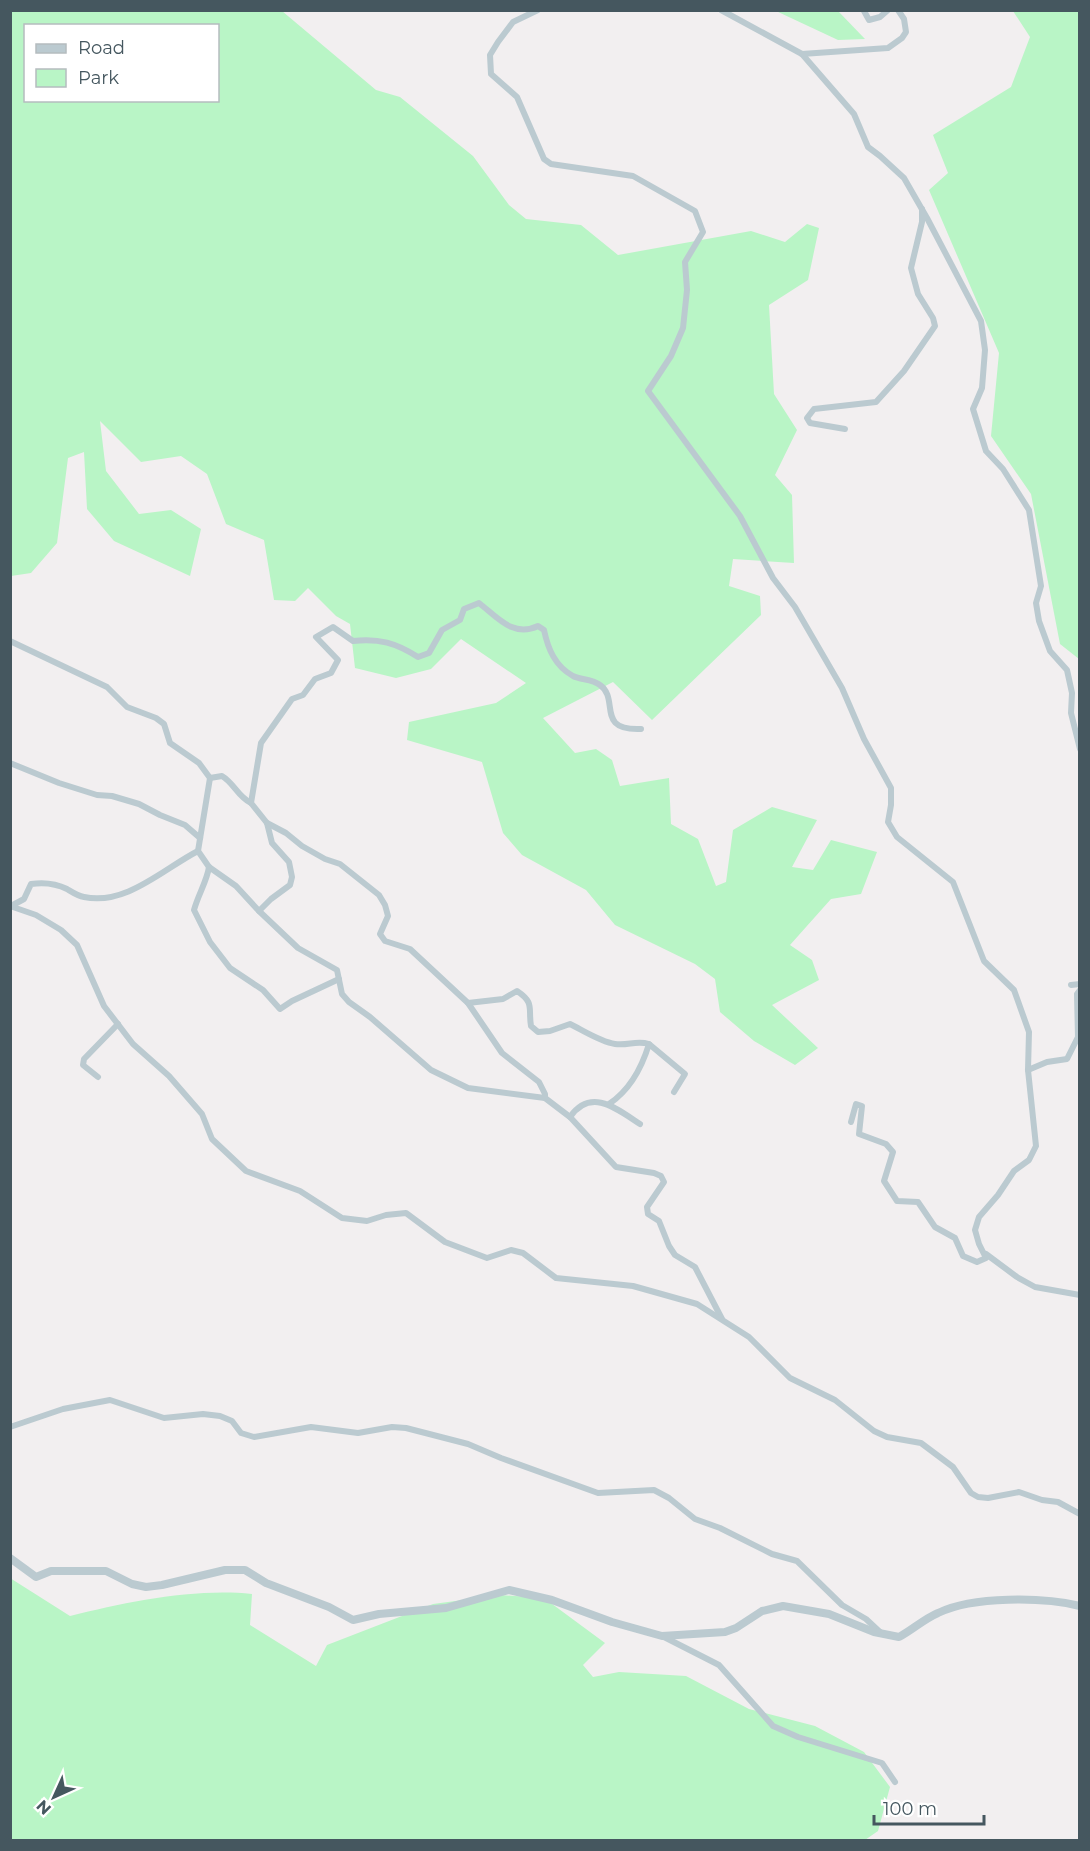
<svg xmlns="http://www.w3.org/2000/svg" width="1090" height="1851" font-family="Montserrat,sans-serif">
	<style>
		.green { fill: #b9f5c6; fill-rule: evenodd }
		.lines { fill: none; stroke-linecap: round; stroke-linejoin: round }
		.minor { stroke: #bbcad0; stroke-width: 6 }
		.tertiary { stroke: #bbcad0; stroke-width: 8 }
	</style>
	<rect width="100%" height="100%" fill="#f2eff0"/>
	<g class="green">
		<path d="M11 11H282L376 90 400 97 473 156 509 205 526 219 581 225 618 255 751 231 785 242 807 224 819 228 808 280 769 305 774 394 797 430 775 475 792 495 794 563 733 559 729 586 760 596 761 615 652 720 613 682 543 718 575 753 596 749 612 760 620 786 669 778 671 824 698 839 716 886 726 882 733 830 772 807 817 820 792 867 813 870 831 840 877 852 861 894 831 899 790 945 812 960 819 980 772 1005 818 1048 795 1065 754 1041 720 1012 715 979 695 964 615 925 586 890 522 855 503 833 482 762 407 740 409 722 496 703 526 683 461 639 431 669 396 678 355 668 350 624 336 616 308 588 295 601 274 600 264 540 226 524 207 474 181 456 141 462 100 421 106 471 139 514 171 510 201 529 190 576 114 541 87 509 84 452 68 458 57 543 31 573 11 576ZM26 26H218V100H26Z"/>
		<path d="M776 11H838L865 39 838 40Z"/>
		<path d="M1013 11H1079V659L1060 644 1031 494 991 436 999 353 929 190 948 173 933 135 1011 87 1030 37Z"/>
		<path d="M10 1578 70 1616C127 1602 194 1588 252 1594L250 1625 316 1666 327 1645 433 1604 500 1595 544 1598 605 1643 583 1665 593 1677 619 1672 686 1676 749 1709 815 1726 864 1752 890 1787 878 1831 865 1840H11Z"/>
	</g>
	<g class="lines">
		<g class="minor">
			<path d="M538 10 513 22 498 42 490 55 491 74 517 97 544 159 551 164 633 176 695 211 703 232 685 262 687 290 683 328 671 356 648 391 740 516 773 578 795 607 842 688 864 739 891 788V805L888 822 897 837 953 882 984 961 1014 990 1029 1032 1028 1070 1036 1146 1029 1160 1014 1171 998 1195 979 1217 975 1230 979 1244 986 1258 977 1262 963 1256 955 1238 935 1227 918 1202 897 1201 884 1181 893 1152 886 1144 859 1134 862 1106 856 1104 851 1122"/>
			<path d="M721 10 802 54 854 114 868 147 880 156 904 178 927 218 981 321 985 350 982 388 973 409 986 451 1003 469 1029 510 1041 586 1036 603 1039 621 1050 651 1067 670 1072 693 1071 713 1080 749"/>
			<path d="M864 11 869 20 880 17 888 10"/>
			<path d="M802 54 888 48 902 38 906 32 904 19 898 10"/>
			<path d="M845 429 810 423 807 418 814 409 876 402 904 371 935 326 933 318 918 294 911 268 922 222V209"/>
			<path d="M10 641 107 687 127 707 156 718 164 724 170 743 199 763 210 778 198 851 209 867 236 886 259 911 298 948 337 970 342 994 349 1002 370 1017 431 1070 468 1088 545 1098 570 1117 616 1167 654 1173 661 1176 664 1182 647 1207 648 1214 659 1221 669 1246 675 1255 695 1267 722 1319"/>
			<path d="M10 763 59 783 97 795 112 796 139 804 160 815 185 825 200 838"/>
			<path d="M210 778 222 776C234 783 238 797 251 803"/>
			<path d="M267 823 286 833 302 846 325 859 340 864 379 895 385 905 388 916 380 934 385 941 410 949 468 1003 502 1053 539 1082 545 1094V1098"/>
			<path d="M209 867C207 881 198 895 194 910L210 942 230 968 263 990 280 1009 292 1001 339 979"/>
			<path d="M10 906 36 915 61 930 77 945 104 1006 133 1044 169 1076 202 1114 212 1139 246 1171 300 1191 342 1218 367 1221 386 1215 406 1213 445 1242 487 1258 511 1250 523 1253 556 1278 633 1286 697 1304 749 1337 790 1378 835 1400 874 1431 887 1437 921 1443 953 1467 971 1493 978 1497 988 1498 1019 1492 1042 1500 1058 1502 1080 1514"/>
			<path d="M11 906 24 899 31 884C44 882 55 883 67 889 72 892 78 896 84 897 126 906 163 869 198 851"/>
			<path d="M259 911 271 899 290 885 292 877 289 862 272 843 267 823 251 803 261 743 292 699 303 695 315 679 331 673 338 660 316 637 333 627 353 641C379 638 396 643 418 657L429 653 442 630 460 620 464 609 479 603C497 617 513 638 538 626L544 630C548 649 555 666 573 676 581 680 592 679 600 685 620 699 595 731 641 729"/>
			<path d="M1071 985 1080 984"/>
			<path d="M468 1003 503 999 517 991C535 1003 528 1008 531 1026L538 1032 550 1031 570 1024C584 1031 601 1042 615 1044 628 1046 636 1040 649 1044"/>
			<path d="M1028 1070 1047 1062 1067 1059 1078 1037 1077 994 1080 990"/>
			<path d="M98 1077 83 1065 84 1059 118 1024"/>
			<path d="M609 1104C630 1090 642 1067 649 1044L685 1074 674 1092"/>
			<path d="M570 1117C591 1087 617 1109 640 1124"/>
			<path d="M986 1254 1017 1277 1035 1287 1080 1295"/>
			<path d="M10 1427 63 1409 110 1400 164 1418 203 1414 220 1416 232 1421 241 1433 254 1437 311 1427 358 1433 392 1427 406 1428 468 1444 501 1458 598 1493 654 1490 669 1498 695 1519 720 1528 772 1554 797 1561 842 1605 866 1619 881 1633"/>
			<path d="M664 1637 719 1665 773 1726 798 1737 882 1763 895 1782"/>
		</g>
		<path class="tertiary" d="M10 1558 36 1577 51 1571H106L132 1584 146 1587 162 1585 225 1570H245L266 1583 329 1607 353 1620 379 1614 446 1608 509 1590 552 1600 612 1622 662 1636 725 1632 736 1628 762 1611 783 1606 829 1614 874 1632 899 1637C912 1630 924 1619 938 1613 973 1596 1043 1597 1080 1606"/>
	</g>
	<rect width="1090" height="1851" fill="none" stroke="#45575f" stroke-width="24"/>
	<rect x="24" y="24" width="195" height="78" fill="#ffffff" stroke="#b5bcbf" stroke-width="1.5"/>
	<rect x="36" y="44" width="30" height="9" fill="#bbcad0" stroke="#b5bcbf" stroke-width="1.5"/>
	<text x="78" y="54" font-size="18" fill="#45575f">Road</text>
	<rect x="36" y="69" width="30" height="18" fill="#b9f5c6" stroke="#b5bcbf" stroke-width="1.5"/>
	<text x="78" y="84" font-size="18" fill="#45575f">Park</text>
	<g transform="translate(54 1797) rotate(225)" stroke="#ffffff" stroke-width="4.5" paint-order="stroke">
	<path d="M0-4.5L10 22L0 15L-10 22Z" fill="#45575f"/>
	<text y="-9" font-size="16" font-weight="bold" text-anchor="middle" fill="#45575f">N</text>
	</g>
	<path d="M874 1815v9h110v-9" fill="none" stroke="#45575f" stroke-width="3"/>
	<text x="883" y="1815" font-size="18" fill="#45575f" stroke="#ffffff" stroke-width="4.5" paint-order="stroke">100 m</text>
</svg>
